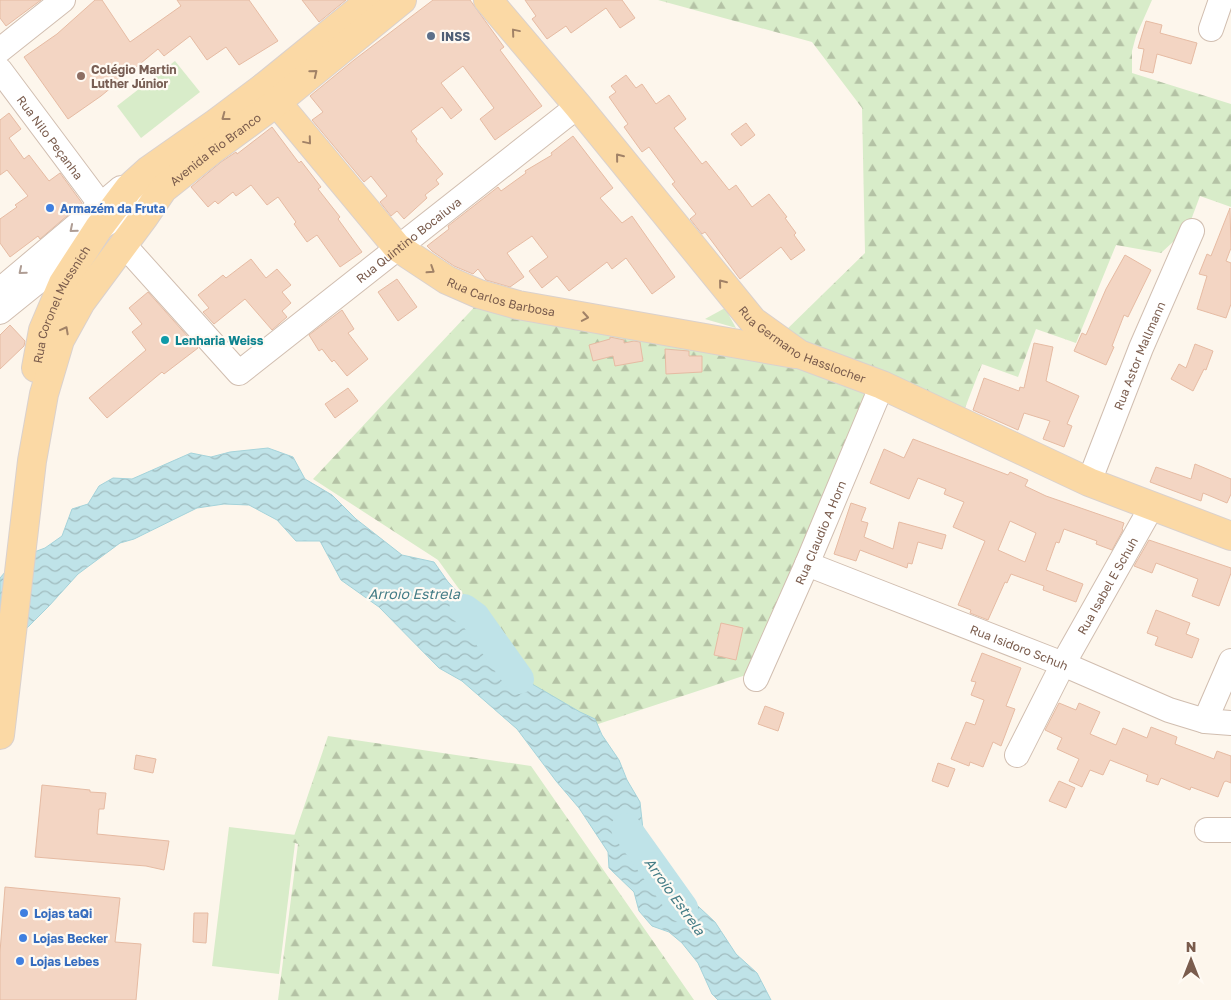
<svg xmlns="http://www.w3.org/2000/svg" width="1231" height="1000" font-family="'Golos Text',sans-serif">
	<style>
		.green { fill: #d8ecc9 }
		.forest { fill: url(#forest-firs) }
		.water { fill: url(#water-waves); stroke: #a5d3da }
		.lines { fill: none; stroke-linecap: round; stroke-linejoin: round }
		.river { stroke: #bfe3e8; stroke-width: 30 }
		.building { fill: #f3d5c3; stroke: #e6bba3; fill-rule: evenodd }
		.minor-casing { stroke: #d1beb0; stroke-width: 26 }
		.major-casing { stroke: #dad1cd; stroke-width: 30 }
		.minor { stroke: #fff; stroke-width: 24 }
		.major { stroke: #fbd9a5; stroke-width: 28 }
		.oneway { stroke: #a18267 }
		.oneway2 { stroke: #af9d94 }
		.service-dot { fill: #5c6f8a; stroke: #fffaf3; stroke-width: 2 }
		.education-dot { fill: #8d6e63; stroke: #fffaf3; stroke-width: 2 }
		.shop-dot { fill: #3f7fe0; stroke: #fffaf3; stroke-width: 2 }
		.culture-dot { fill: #0f9aa8; stroke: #fffaf3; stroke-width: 2 }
		.labels { text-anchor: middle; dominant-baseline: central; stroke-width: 4.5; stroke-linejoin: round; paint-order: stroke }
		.service-label { font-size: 12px; font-weight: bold; fill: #4e5e75; stroke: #fffaf3; text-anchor: start }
		.education-label { font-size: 12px; font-weight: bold; fill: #785e54; stroke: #fffaf3; text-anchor: start }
		.street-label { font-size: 12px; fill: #7a5c4d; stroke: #fffaf3 }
		.shop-label { font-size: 12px; font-weight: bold; fill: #366cbe; stroke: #fffaf3; text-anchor: start }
		.culture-label { font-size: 12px; font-weight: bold; fill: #0d838f; stroke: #fffaf3; text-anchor: start }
		.water-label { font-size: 14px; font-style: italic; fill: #437c86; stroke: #fffaf3 }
	</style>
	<defs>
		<pattern id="forest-firs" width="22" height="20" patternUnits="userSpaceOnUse" patternTransform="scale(1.25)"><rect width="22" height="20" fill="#d8ecc9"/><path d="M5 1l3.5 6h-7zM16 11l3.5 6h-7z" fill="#b4c2a5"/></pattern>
		<pattern id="water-waves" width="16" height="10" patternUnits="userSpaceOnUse" patternTransform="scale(1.25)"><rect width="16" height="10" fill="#bfe3e8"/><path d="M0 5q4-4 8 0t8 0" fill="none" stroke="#a0bbbe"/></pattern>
	</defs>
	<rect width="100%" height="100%" fill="#fdf6ec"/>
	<g class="green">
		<path d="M175 61 200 92 141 138 117 106Z"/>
		<path d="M725 308 736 328 705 319Z"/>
		<path d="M229 827 296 835 279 974 212 966Z"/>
	</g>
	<g class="forest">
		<path d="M658 0H1152L1136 36 1132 51V73L1231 104V207L1200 196 1188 228 1161 253 1116 245 1076 343 1036 329 1018 377 982 364 965 408 778 338 865 253 862 108 812 42Z"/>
		<path d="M482 299 717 345 875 388 752 673 565 735 438 560 313 479Z"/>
		<path d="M328 736 531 766 694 1000H278L298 844 292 842Z"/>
	</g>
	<path class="water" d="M268 448 293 457 305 479 332 495 356 519 402 555 434 562 448 582 478 614 492 641 527 681 580 712 595 719 602 735 619 760 627 780 640 802 645 848 652 871 671 881 715 922 736 954 757 973 771 1000H718L712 994 698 963 682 943 669 932 652 926 639 911 634 892 609 868 608 852 579 808 556 781 517 729 462 681 439 668 379 607 341 580 320 541H296L277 520 249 505 224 504 197 508 134 539 120 543 78 574 49 606 18 637 0 640V578L12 564 29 554 45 548 62 536 72 509 88 504 99 486 113 478 132 479 191 453 211 457 230 452Z"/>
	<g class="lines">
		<g class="river">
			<path d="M464 609 475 617 519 679"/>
			<path d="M626 828 683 908"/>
		</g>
	</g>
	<g class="building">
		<path d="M0 0H41L6 26 0 18Z"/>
		<path d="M95 0H102L130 42 181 6 177 0H249L278 41 239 65 226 47 207 60 190 36 164 56 158 49 101 96 68 119 24 57 57 34Z"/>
		<path d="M302 0H346L319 22Z"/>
		<path d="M433 0H470L504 47 500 50 542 106 495 140 480 119 494 108 463 66 441 83 462 110 451 119 442 107 411 131 417 139 416 141 443 174 436 180 439 184 425 195 427 198 404 219 397 211 391 216 380 202 387 196 371 176 364 182 312 120 323 112 310 96 354 60Z"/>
		<path d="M525 0H622L635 18 620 28 606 8 571 33 566 26 547 39 532 19 536 16Z"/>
		<path d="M1146 21 1162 25 1160 33 1197 43 1191 64 1157 54 1153 73 1140 70 1144 49 1138 48Z"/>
		<path d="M626 75 636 88 642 84 656 104 669 95 686 119 674 128 702 164 706 161 729 190 736 185 752 207 769 194 787 217 785 218 796 233 794 235 805 250 791 260 781 247 740 279 705 232 702 234 690 219 696 214 672 184 675 182 649 147 642 152 624 127 628 124 609 97 616 92 611 86Z"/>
		<path d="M9 113 21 129 9 138 24 159 29 155 49 181 60 173 82 203 40 239 38 236 10 257 0 243V219L17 207 15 205 28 196 7 170 0 175V120Z"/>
		<path d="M746 123 755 135 741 146 731 134Z"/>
		<path d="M272 127 299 163 301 161 321 187 318 189 340 217 338 219 362 252 340 267 317 235 307 242 294 224 296 222 278 197 267 205 251 185 236 196 233 192 218 204 215 201 208 207 191 187 221 162 236 152 237 154Z"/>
		<path d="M573 136 613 188 600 198 622 223 632 216 675 277 652 294 626 258 612 269 607 262 569 291 557 276 542 288 529 271 548 257 532 236 507 253 524 277 510 287 486 280 478 269 473 274 454 266 432 251 427 246 449 229 448 226 498 187 501 191 526 173 525 171 552 155 551 153Z"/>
		<path d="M1230 208 1231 248 1226 261 1231 263V304L1226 318 1197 309 1207 276 1199 274 1207 254 1211 256Z"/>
		<path d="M1125 255 1151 270 1128 317 1124 315 1112 346 1114 347 1106 365 1074 351 1082 333 1086 335 1106 289Z"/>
		<path d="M251 259 266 278 277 269 291 285 282 292 291 303 282 311 287 317 272 330 245 299 214 324 203 312 209 308 198 295 223 275 226 278Z"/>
		<path d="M397 279 417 307 398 321 378 292Z"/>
		<path d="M148 292 198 348 164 374 162 372 107 418 89 398 146 350 132 332 142 324 129 308Z"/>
		<path d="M342 310 354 329 348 333 368 359 347 376 334 360 332 362 322 349 319 351 309 335Z"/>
		<path d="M10 325 25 341 24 346 0 369V335Z"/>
		<path d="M610 337 624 340V343L634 341 640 342 643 361 615 366 613 356 593 361 589 345 610 339Z"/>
		<path d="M1034 343 1053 347 1046 381 1079 396 1067 424 1072 426 1064 447 1043 439 1050 421 1024 413 1018 430 973 410 984 378 1019 391 1020 387 1024 388Z"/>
		<path d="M1195 344 1213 351 1206 370 1204 369 1193 391 1171 379 1179 364 1186 368Z"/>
		<path d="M665 349 689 351V356H702V372L666 374Z"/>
		<path d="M348 388 358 401 335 418 325 404Z"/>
		<path d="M913 439 1008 475 1010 472 1028 480 1025 486 1046 496 1124 523 1122 529 1123 530 1112 550 1096 544 1097 541 1064 529 1059 543 1056 542 1046 570 1083 584 1076 602 1043 590 1044 586 1011 574 1007 583 1005 582 988 620 970 613 971 610 958 605 985 541 953 527 964 502 944 494 946 489 918 478 909 499 870 483 884 449 904 458ZM1010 521 1036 533 1025 562 998 550Z"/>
		<path d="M1195 464 1231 479V494L1227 503 1203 493 1201 501 1150 482 1156 467 1191 479Z"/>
		<path d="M851 503 866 508 861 521 868 523 864 537 893 549 899 522 946 535 942 549 918 542 912 564 908 563 907 568 860 550 856 561 834 554Z"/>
		<path d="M1149 540 1231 568V573L1219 606 1192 596 1198 579 1156 563 1152 573 1134 566Z"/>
		<path d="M1156 610 1190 623 1186 634 1199 639 1192 658 1155 645 1158 637 1147 633Z"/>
		<path d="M721 623 743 628 736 660 714 655Z"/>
		<path d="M982 653 1021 668 1006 706 1015 709 1001 746 993 742 983 767 970 762 969 766 951 759 966 722 975 725 984 700 971 695 976 682 971 681Z"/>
		<path d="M1059 703 1076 710 1079 703 1100 712 1090 734 1116 745 1123 728 1147 738 1151 727 1177 737 1175 744 1214 759 1217 751 1231 756V783L1226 781 1224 782 1218 797 1191 787 1190 790 1161 778 1158 785 1146 781 1148 775 1110 760 1103 775 1090 770 1082 787 1069 781 1079 759 1057 749 1062 738 1045 730Z"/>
		<path d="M765 706 784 713 778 731 758 724Z"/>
		<path d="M136 755 156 759 153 773 134 769Z"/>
		<path d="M938 763 955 769 948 787 932 781Z"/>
		<path d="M1059 781 1075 788 1066 808 1049 801Z"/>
		<path d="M42 785 90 790V792L106 793 104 809H99L97 834 169 841 164 870 146 866 35 857Z"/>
		<path d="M5 887 120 898 115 942 141 944 136 1000H0V952Z"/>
		<path d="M194 913H208L206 943 193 942Z"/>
	</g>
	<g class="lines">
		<g class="minor-casing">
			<g id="minor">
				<path d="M1211 29 1221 0"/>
				<path d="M0 50 63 0"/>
				<path id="s1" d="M0 70 101 205"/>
				<path id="s2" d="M123 244 239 373 578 106"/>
				<path d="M0 290 121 188"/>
				<path d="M0 312 57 266 98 229 161 190"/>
				<path id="s3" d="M1089 482 1141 348 1192 231"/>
				<path id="s4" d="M807 564 1063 664 1169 710 1205 721 1231 723"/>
				<path id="s5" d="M756 679 807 564 882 385"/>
				<path d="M1205 721 1231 661"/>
				<path id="s6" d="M1017 755 1063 664 1152 506"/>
				<path d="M1207 830H1231"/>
			</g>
		</g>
		<g class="major-casing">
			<g id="major">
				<path id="s7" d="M488 0 578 106 753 321 799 354 882 385 1089 482 1231 536"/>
				<path id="s8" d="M264 87 397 247 447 280 479 294 518 305 795 354"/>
				<path id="s9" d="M36 368 43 330 63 283 98 229 129 188 149 170 216 123 264 87 371 0"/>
				<path id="s10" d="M0 735 32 461 44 394 60 340 81 302 144 217 163 189 212 150 276 103 402 0"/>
			</g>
		</g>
		<use href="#minor" class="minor"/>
		<use href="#major" class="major"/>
	</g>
	<defs><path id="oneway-chevron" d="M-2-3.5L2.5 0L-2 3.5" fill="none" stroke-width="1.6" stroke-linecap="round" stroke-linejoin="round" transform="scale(1.25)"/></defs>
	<g class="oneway">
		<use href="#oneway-chevron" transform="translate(515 32) rotate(-130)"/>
		<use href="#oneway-chevron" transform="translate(314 73) rotate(-39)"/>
		<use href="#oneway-chevron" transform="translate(225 117) rotate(143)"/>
		<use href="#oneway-chevron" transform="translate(308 141) rotate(50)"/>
		<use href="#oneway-chevron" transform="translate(619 157) rotate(-129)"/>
		<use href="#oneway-chevron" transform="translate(431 270) rotate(33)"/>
		<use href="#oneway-chevron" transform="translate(722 283) rotate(-129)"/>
		<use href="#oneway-chevron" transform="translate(585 317) rotate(10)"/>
		<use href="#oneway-chevron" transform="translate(65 330) rotate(-62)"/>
	</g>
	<g class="oneway2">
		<use href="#oneway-chevron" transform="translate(73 229) rotate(140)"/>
		<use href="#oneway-chevron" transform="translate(22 271) rotate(140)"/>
	</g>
	<circle class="service-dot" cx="431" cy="36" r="5"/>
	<circle class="education-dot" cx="81" cy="76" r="5"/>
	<g class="shop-dot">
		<circle cx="50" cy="208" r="5"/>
		<circle cx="24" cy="913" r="5"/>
		<circle cx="23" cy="938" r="5"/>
		<circle cx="20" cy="961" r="5"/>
	</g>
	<circle class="culture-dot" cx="165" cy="340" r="5"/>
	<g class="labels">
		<g class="service-label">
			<text x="441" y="36">INSS</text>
		</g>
		<g class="education-label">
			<text x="91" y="69">Colégio Martin<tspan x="91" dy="14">Luther Júnior</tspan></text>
		</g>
		<g class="street-label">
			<text stroke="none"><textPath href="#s1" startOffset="84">Rua Nilo Peçanha</textPath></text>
			<text stroke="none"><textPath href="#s10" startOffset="649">Avenida Rio Branco</textPath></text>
			<text stroke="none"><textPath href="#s2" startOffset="389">Rua Quintino Bocaiuva</textPath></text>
			<text stroke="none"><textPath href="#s8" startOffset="325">Rua Carlos Barbosa</textPath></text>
			<text stroke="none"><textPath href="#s9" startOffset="69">Rua Coronel Mussnich</textPath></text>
			<text stroke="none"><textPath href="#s7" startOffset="471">Rua Germano Hasslocher</textPath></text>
			<text stroke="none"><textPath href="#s3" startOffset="136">Rua Astor Mallmann</textPath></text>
			<text stroke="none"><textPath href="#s5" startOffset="160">Rua Claudio A Horn</textPath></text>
			<text stroke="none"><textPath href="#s6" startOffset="192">Rua Isabel E Schuh</textPath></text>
			<text stroke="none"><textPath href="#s4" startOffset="228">Rua Isidoro Schuh</textPath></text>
		</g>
		<g class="shop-label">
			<text x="60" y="208">Armazém da Fruta</text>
			<text x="34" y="913">Lojas taQi</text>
			<text x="33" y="938">Lojas Becker</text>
			<text x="30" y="961">Lojas Lebes</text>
		</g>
		<g class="culture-label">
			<text x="175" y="340">Lenharia Weiss</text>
		</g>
		<g class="water-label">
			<text x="414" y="593">Arroio Estrela</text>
			<text transform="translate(675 896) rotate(54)">Arroio Estrela</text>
		</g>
	</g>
	<g transform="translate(1191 960)" stroke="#fffaf3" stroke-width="4" paint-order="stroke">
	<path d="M0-4L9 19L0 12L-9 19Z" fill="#7a5c4d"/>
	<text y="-8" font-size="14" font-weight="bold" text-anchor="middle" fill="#7a5c4d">N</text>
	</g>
</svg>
